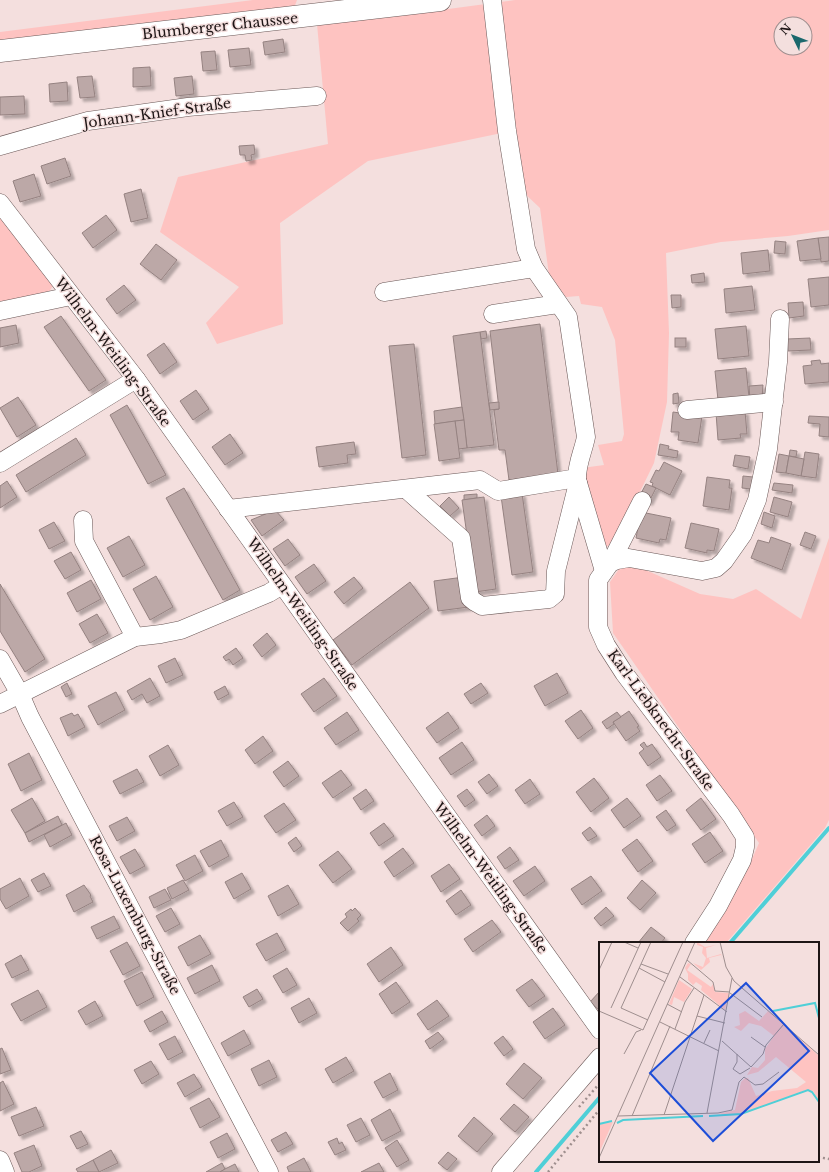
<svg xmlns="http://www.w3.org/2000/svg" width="829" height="1172" font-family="'Libre Baskerville',serif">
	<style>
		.green { fill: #fec3c1; fill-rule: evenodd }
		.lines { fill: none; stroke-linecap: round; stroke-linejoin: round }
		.stream { stroke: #4fcfd7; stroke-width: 4 }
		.building { fill: #bca8a7; stroke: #958281; filter: url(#shadow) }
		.minor-casing { stroke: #6a5857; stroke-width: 19 }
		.major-casing { stroke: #6a5857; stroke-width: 23 }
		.path { stroke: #9f8f8e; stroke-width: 2.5; stroke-dasharray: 2 3; stroke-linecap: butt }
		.minor { stroke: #fff; stroke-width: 18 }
		.major { stroke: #fff; stroke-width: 22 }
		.labels { text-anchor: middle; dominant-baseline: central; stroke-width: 3; stroke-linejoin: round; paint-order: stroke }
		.street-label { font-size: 14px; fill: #1d1515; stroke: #f4dfde }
		.inset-river { fill: none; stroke: #4fcfd7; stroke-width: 2 }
		.inset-road { fill: none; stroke: #9e8e8e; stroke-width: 1 }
		.view { fill: #1d4ed8; fill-opacity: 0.15; stroke: #1d4ed8; stroke-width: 2 }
		.inset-edge { fill: none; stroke: #1d1515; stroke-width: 2 }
	</style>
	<defs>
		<filter id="shadow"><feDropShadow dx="3.5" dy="3.5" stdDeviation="1" flood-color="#0004"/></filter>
	</defs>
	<rect width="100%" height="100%" fill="#f4dfde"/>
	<g class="green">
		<path d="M253 0H297L294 8 0 44V32Z"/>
		<path d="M515 0H829V230L788 236 721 242 666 253 669 333 667 402 654 463 616 541 606 547 582 468 604 465 598 445 622 441 624 434 615 340 602 307 581 304 579 296 566 297 549 275 540 208 522 191 516 130 368 161 280 223 283 324 217 344 206 323 239 287 160 232 178 177 328 144 317 24 396 16ZM781 24H805V48H781Z"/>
		<path d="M0 209 55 284 52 287 48 294 1 302 0 301Z"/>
		<path d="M829 538V820L825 828 726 943H705L749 866 759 843 613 633 610 582 619 569 630 565 641 568 700 594 733 599 756 589 801 619Z"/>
	</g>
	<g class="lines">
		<g class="stream">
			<path d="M730 943 829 828"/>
			<path d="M536 1172 600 1097"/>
		</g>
	</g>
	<g class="building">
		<path d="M283 39 285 52 265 55 263 42Z"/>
		<path d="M249 48 251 65 230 67 228 50Z"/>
		<path d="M215 51 217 70 203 71 201 52Z"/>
		<path d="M150 67 151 86 133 87V68Z"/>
		<path d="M92 76 95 97 80 98 77 77Z"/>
		<path d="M192 76 194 94 176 96 174 78Z"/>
		<path d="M67 82 68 101 50 102 49 84Z"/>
		<path d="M24 96 25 114 0 115V97Z"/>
		<path d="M254 145 255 154 251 155 252 160 246 161 245 155H240L239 146Z"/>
		<path d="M65 158 71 176 47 184 41 166Z"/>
		<path d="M34 174 41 196 20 202 13 181Z"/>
		<path d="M141 189 148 218 131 222 124 194Z"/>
		<path d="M106 215 117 230 93 248 82 233Z"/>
		<path d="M829 237V261L821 262 818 238Z"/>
		<path d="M818 238 821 259 800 261 797 241Z"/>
		<path d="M775 241 786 242 785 254 774 253Z"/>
		<path d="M156 244 177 260 161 280 140 264Z"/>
		<path d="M768 250 770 271 743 274 741 253Z"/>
		<path d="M704 273 705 282 692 283 691 275Z"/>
		<path d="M829 277V305L811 307 808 279Z"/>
		<path d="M124 285 136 300 117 314 106 299Z"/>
		<path d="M752 286 755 310 726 313 724 289Z"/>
		<path d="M671 295H681V307L672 308Z"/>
		<path d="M803 302 804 316 789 318 788 303Z"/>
		<path d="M61 316 106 380 89 391 44 327Z"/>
		<path d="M540 324 558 474 509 480 505 450H499L494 410 499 409 490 331Z"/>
		<path d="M16 325 19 343 0 347V328Z"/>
		<path d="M746 326 749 356 718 359 715 329Z"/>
		<path d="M486 331 487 338 481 339 480 332Z"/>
		<path d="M480 332 494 445 467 448 453 336Z"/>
		<rect x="675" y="338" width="11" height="9"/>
		<path d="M810 338 811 350 788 351 787 339Z"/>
		<path d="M164 343 177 362 160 374 147 355Z"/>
		<path d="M414 344 426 455 402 458 389 346Z"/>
		<path d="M820 360 821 364 829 363V382L805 384 803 366 812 365 811 361Z"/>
		<path d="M746 368 749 397 718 400 715 371Z"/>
		<path d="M763 385 762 399 750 400 749 386Z"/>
		<path d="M196 390 209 409 193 420 180 401Z"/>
		<path d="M678 393 679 403 673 404V394Z"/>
		<path d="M18 397 36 425 17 437 0 408Z"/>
		<path d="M499 402V409L490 410 489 403Z"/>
		<path d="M127 405 166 475 148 484 110 415Z"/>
		<path d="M462 407 464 420 435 424 434 411Z"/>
		<path d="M745 411 747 434H740L741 438 718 440 716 413Z"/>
		<path d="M673 412 702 416 698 443 678 440 679 432H671Z"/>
		<path d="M809 416 829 417V437L819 436 820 424 808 423Z"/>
		<path d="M464 420 467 448 458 449 455 421Z"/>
		<path d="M455 421 460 458 439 461 434 424Z"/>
		<path d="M230 434 243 453 225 465 212 447Z"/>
		<path d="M76 438 86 455 26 492 16 475Z"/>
		<path d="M354 442 356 454 347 455 348 463 319 467 316 447Z"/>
		<path d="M660 444 669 446 668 449 678 451 677 458 658 455Z"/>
		<path d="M790 450 797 451 796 457 789 456Z"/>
		<path d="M805 452 819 454 816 478 801 476Z"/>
		<path d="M779 454 789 456 786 473 776 472Z"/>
		<path d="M735 455 750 457 748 469 733 466Z"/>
		<path d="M789 456 804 459 801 476 786 473Z"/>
		<path d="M664 462 682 471 670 495 652 486 653 483 650 482 656 470 659 471Z"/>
		<path d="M743 476 753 477 751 489 742 488Z"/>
		<path d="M707 477 730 480 729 488H732L729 510 703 506Z"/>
		<path d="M7 481 17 497 0 508V486Z"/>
		<path d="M774 483 793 485 792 493 772 490Z"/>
		<path d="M646 484 656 488 649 502 639 497Z"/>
		<path d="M184 488 240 590 223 600 166 498Z"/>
		<path d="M522 493 533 572 512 575 501 496Z"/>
		<path d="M477 494V498L464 500V495Z"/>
		<path d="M449 497 459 508 450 516 440 506Z"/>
		<path d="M484 497 496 589 475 592 462 500Z"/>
		<path d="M774 497 792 502 788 517 770 512Z"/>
		<path d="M275 510 284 520 262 536 251 520Z"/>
		<path d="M641 512 671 518 666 540 660 539 659 543 636 538Z"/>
		<path d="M764 512 775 516 772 528 761 524Z"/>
		<path d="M54 522 65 541 49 549 39 530Z"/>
		<path d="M691 523 719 529 714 551 707 550V553L685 548Z"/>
		<path d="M805 532 816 536 811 549 800 545Z"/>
		<path d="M129 536 145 565 123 577 107 548Z"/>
		<path d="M771 537 791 544 782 570 751 558 758 540 769 543Z"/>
		<path d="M288 539 300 555 285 566 273 549Z"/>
		<path d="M71 552 81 570 65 579 54 561Z"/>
		<path d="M314 564 326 581 307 594 295 577Z"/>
		<path d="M156 576 173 607 150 620 133 589Z"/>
		<path d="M354 577 363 588 344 604 334 592Z"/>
		<path d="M464 577 469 607 438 611 434 581Z"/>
		<path d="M91 580 101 599 77 612 67 593Z"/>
		<path d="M410 582 429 608 352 665 333 640Z"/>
		<path d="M0 584 45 659 25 672 0 631Z"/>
		<path d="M97 614 108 633 90 643 79 624Z"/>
		<path d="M267 633 276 645 262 657 253 645Z"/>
		<path d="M236 648 243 658 233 665 229 659 226 661 223 657Z"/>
		<path d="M175 658 183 675 166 683 158 666Z"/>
		<path d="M557 673 568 693 545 706 534 686Z"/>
		<path d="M150 678 160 696 147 703 142 694 132 700 127 691Z"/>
		<path d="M324 678 337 696 314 712 301 694Z"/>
		<path d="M67 683 72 694 66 697 61 687Z"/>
		<path d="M481 683 488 693 471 704 464 694Z"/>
		<path d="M225 686 229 694 218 700 214 692Z"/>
		<path d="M116 692 125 710 98 725 88 706Z"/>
		<path d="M581 710 593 728 578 739 565 721Z"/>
		<path d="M629 711 639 726 637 727 640 731 626 741 613 722Z"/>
		<path d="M347 712 359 730 336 745 324 728Z"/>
		<path d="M448 712 459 728 437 743 426 728Z"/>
		<path d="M617 712 621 717 613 722 614 724 607 729 602 722Z"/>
		<path d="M72 713 74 716 78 714 85 727 68 736 60 718Z"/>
		<path d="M263 736 273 751 255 764 245 750Z"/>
		<path d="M462 742 474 760 451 775 439 758Z"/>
		<path d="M644 742 647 747 652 744 661 757 648 766 639 753 644 749 640 745Z"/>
		<path d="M168 745 179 765 160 776 149 756Z"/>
		<path d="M29 753 42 780 21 791 8 764Z"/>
		<path d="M288 761 299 776 284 787 273 772Z"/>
		<path d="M137 769 144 782 120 794 113 781Z"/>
		<path d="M341 770 352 785 333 798 322 783Z"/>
		<path d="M489 774 498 786 487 794 478 782Z"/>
		<path d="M660 775 672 791 657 801 646 785Z"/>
		<path d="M594 778 609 798 591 812 576 792Z"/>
		<path d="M530 779 540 794 525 804 515 790Z"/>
		<path d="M366 789 374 801 361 810 353 798Z"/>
		<path d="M467 789 475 800 465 807 457 796Z"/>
		<path d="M32 798 45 821 25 833 11 810Z"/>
		<path d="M627 798 641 816 624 828 611 810Z"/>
		<path d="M701 798 716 819 701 830 686 810Z"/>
		<path d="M234 802 243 817 227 826 218 811Z"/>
		<path d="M284 803 296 820 276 833 264 816Z"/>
		<path d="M666 810 676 825 667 831 656 817Z"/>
		<path d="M487 815 495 826 482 836 474 825Z"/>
		<path d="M58 816 62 825 29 842 25 833Z"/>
		<path d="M127 817 135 831 117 841 109 826Z"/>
		<path d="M66 823 72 835 50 847 44 835Z"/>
		<path d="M384 823 394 836 379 846 370 833Z"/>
		<path d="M590 827 597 836 588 841 582 833Z"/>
		<path d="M710 832 723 851 705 863 692 844Z"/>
		<path d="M296 837 302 846 294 852 288 843Z"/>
		<path d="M637 839 653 861 638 872 622 850Z"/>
		<path d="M221 840 229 856 209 867 200 851Z"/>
		<path d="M510 847 519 860 505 869 497 857Z"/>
		<path d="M403 848 414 863 394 877 384 862Z"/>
		<path d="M135 849 145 866 130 874 120 857Z"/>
		<path d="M338 851 352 869 333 883 319 865Z"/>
		<path d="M195 855 203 871 185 881 176 865Z"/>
		<path d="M449 864 460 879 441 892 431 876Z"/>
		<path d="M535 866 545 881 524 896 513 881Z"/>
		<path d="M44 873 51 886 38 892 31 880Z"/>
		<path d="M242 873 251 889 234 899 225 882Z"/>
		<path d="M591 876 602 891 582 905 571 889Z"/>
		<path d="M20 878 29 896 6 909 0 899V889Z"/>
		<path d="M183 880 189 890 172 899 167 888Z"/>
		<path d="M642 880 656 893 640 910 627 898Z"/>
		<path d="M84 885 91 895 90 896 93 902 74 912 66 895Z"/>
		<path d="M288 885 299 904 278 916 268 896Z"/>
		<path d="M165 889 171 900 154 908 149 897Z"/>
		<path d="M461 890 471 905 456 915 446 901Z"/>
		<path d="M606 907 614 916 601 926 594 918Z"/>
		<path d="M171 908 180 924 165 932 156 916Z"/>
		<path d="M355 908 361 915 357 919 359 921 348 931 340 923 347 917 345 914 351 909 352 911Z"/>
		<path d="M114 916 120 928 97 939 91 927Z"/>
		<path d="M492 920 501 932 473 952 464 939Z"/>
		<path d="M651 927 665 938 661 943H638Z"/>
		<path d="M277 933 286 950 266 961 256 944Z"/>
		<path d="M200 935 211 954 188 966 178 947Z"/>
		<path d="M127 942 140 966 123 975 110 951Z"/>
		<path d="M391 947 403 965 379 982 367 964Z"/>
		<path d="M21 955 29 970 12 978 5 964Z"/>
		<path d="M212 965 220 981 195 994 187 978Z"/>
		<path d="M287 968 297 985 283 993 273 976Z"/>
		<path d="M142 972 154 997 137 1006 124 981Z"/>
		<path d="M532 979 545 996 529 1007 516 990Z"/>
		<path d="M396 982 410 1002 392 1014 379 994Z"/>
		<path d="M257 989 263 999 249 1007 243 997Z"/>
		<path d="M38 990 47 1007 21 1021 11 1004Z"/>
		<path d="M600 991V1011L590 1002Z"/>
		<path d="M309 998 317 1013 299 1023 291 1008Z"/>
		<path d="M437 1000 449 1016 428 1030 417 1014Z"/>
		<path d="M95 1001 103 1016 86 1025 78 1011Z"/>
		<path d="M553 1008 565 1025 545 1039 533 1022Z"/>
		<path d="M162 1011 168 1022 150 1032 144 1021Z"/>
		<path d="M244 1030 251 1044 228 1056 221 1043Z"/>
		<path d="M438 1032 444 1039 430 1049 425 1041Z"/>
		<path d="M175 1036 183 1052 168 1060 159 1044Z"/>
		<path d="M503 1036 513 1049 504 1056 494 1043Z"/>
		<path d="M2 1048 11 1070 0 1074V1049Z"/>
		<path d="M346 1057 354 1071 333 1083 325 1069Z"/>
		<path d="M269 1060 277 1077 259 1086 251 1069Z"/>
		<path d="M151 1061 159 1074 142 1084 134 1070Z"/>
		<path d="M524 1063 542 1078 523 1099 506 1084Z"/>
		<path d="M390 1073 398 1090 383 1098 374 1082Z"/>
		<path d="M194 1074 202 1087 185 1097 177 1083Z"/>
		<path d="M3 1081 14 1104 0 1111V1083Z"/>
		<path d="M209 1098 220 1117 200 1128 190 1108Z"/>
		<path d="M514 1104 529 1117 515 1132 500 1119Z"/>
		<path d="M36 1107 44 1126 19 1136 11 1117Z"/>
		<path d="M390 1109 401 1131 382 1141 371 1120Z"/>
		<path d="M474 1117 493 1134 477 1152 458 1136Z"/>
		<path d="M361 1118 370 1135 356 1142 347 1125Z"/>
		<path d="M81 1131 88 1144 77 1149 70 1136Z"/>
		<path d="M286 1132 293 1144 278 1152 271 1140Z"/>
		<path d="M227 1133 235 1149 218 1158 210 1142Z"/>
		<path d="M337 1138 339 1144 342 1142 346 1150 335 1155 328 1142Z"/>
		<path d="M397 1140 409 1160 397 1167 385 1148Z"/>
		<path d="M34 1145 42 1166 29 1172H22L14 1153Z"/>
		<path d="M111 1150 118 1163 99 1172 93 1160Z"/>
		<path d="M448 1152 457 1159 447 1170 438 1163Z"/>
		<path d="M304 1158 311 1172H289L287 1167Z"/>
		<path d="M93 1160 99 1172H78L76 1169Z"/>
		<path d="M222 1163 225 1169 220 1172H206Z"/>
		<path d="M379 1163 384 1172H361Z"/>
		<path d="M235 1164 239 1172H220L225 1169Z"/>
	</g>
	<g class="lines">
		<g class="minor-casing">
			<g id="minor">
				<path d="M0 146 88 121 188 107 317 96"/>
				<path d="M0 203 136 379 434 798 600 1030"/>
				<path d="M384 292 534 268"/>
				<path d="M0 311 71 296"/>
				<path d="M493 314 558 304"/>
				<path d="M687 410 774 402"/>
				<path d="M0 463 136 379"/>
				<path d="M578 483 604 571"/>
				<path d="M406 489 461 538 470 598 475 602 482 606 549 599 555 594 556 571 578 483"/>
				<path d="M228 509 480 480 498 491 577 478C577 463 583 452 586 437L568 317 534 268 526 249 507 131 492 0"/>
				<path d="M83 520 84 541 135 637"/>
				<path d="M611 562 642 501"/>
				<path d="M0 659 20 694 30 717 269 1172"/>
				<path d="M0 704 135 637 161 634 181 630 269 593 282 585"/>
				<path d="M694 943 718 906 742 860 745 847V837L731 815 624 673 606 645 598 627V580L610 563 617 560 629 558 702 571 716 568 724 561 743 534 757 500 768 449 778 362 780 319"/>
				<path d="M0 1160 5 1172"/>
				<path d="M501 1172 600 1057"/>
			</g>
		</g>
		<g class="major-casing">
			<path id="major" d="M0 51 440 0"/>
		</g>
		<g class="path">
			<path d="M579 1107 600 1083"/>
			<path d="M818 1157 829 1159"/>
			<path d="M548 1172 600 1109"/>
		</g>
		<use href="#minor" class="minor"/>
		<use href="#major" class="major"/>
	</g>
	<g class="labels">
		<g class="street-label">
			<text transform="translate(220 26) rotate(-6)">Blumberger Chaussee</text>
			<text transform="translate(157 113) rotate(-8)">Johann-Knief-Straße</text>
			<text transform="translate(113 352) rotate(53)">Wilhelm-Weitling-Straße</text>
			<text transform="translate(303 614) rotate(55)">Wilhelm-Weitling-Straße</text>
			<text transform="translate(661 720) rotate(54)">Karl-Liebknecht-Straße</text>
			<text transform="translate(491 878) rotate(54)">Wilhelm-Weitling-Straße</text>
			<text transform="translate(135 915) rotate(62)">Rosa-Luxemburg-Straße</text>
		</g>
	</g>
	<g transform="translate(599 942)">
		<rect width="220" height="220" fill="#f4dfde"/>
		<path d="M98 0 106 5 117 3 107 6 108 16 122 12 124 19 122 13 110 16 111 20 102 28 94 21 104 25 107 16 103 11 104 5 98 3ZM89 21 92 22 88 28 112 45 114 42 116 50 130 51 126 68 102 48 103 44 97 40 94 43 89 38V32L86 26ZM80 38 93 47 85 60 75 55 73 63 70 62ZM146 69 160 79 169 69 220 114V160L214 149 207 148 142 172H119L136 168 142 140 146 136H149L157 154 173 149 198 146 207 140 177 115 159 130 148 133 153 125 159 126 166 118V107L175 94 162 84 150 81 142 89 135 85 141 83 140 72ZM0 179 3 182 14 180 0 211Z" fill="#fec3c1"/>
		<path class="inset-river" d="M174 69 216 61 220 76M110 174 142 172 209 148 213 150 220 160M18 181 24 178 104 174M0 182 13 179"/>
		<path class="inset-road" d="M25 0 39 6M121 0 127 25 135 39 220 113M88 18 114 40 116 49 131 50M42 22 69 32M40 26 66 40M0 28 13 0M81 35 128 70M23 42 42 0M131 51 163 75M68 62 83 70M12 66 23 42M0 69 44 88 84 0M98 74 126 81M49 78 22 66 52 0M61 80 120 109M76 87 86 60 95 46M152 95 166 105M123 99 152 125 164 112 167 103 185 82M105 101 111 88M25 112 37 90 42 88M138 112V120L134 127 141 132 151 126M108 171 133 36M65 173 105 53M19 174 119 171 133 168 140 140 145 135 156 143 164 142 180 130M33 174 71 84M0 216 96 0"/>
		<path class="view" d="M147 41 210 109 114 199 51 131Z"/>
		<rect width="220" height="220" class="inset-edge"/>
	</g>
	<g transform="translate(793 36) rotate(313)"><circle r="19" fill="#f4dfde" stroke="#9e8e8e"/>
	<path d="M0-3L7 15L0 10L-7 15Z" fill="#1b686d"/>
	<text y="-6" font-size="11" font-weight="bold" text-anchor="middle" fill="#1d1515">N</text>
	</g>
</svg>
